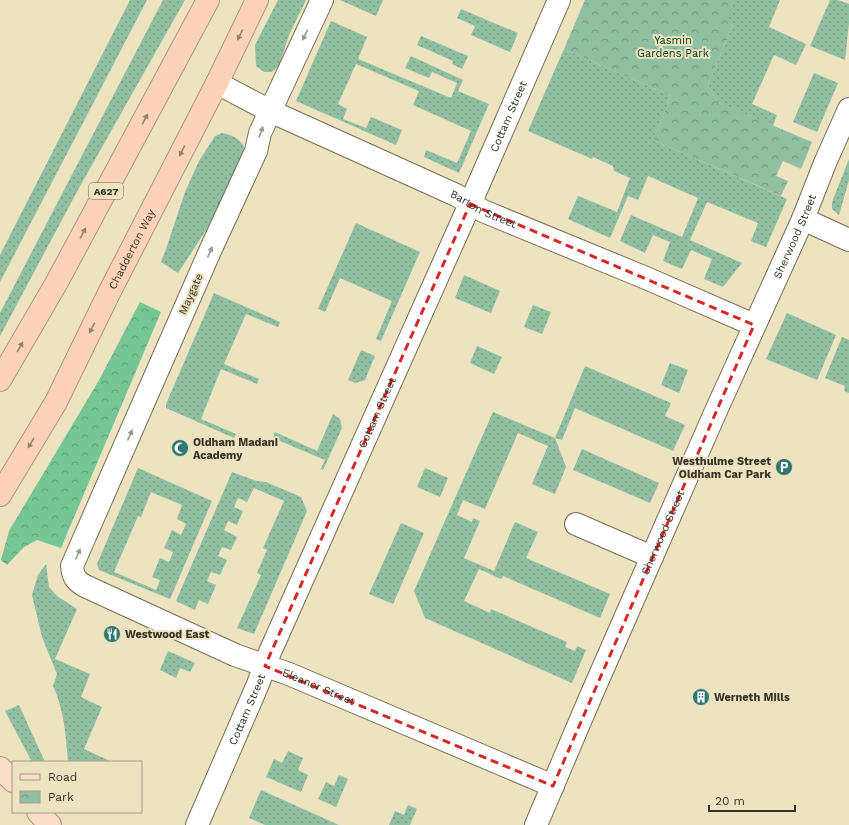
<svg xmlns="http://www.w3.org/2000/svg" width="849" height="825" font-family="'Work Sans',sans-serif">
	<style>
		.grass { fill: url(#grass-dots); fill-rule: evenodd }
		.forest { fill: url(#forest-crowns) }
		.park { fill: url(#park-crowns) }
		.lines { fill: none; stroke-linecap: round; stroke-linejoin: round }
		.minor-casing { stroke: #776e50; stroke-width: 24 }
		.primary-casing { stroke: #b5947a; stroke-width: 24 }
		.trunk-casing { stroke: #b5947a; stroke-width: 24 }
		.minor { stroke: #fff; stroke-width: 22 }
		.primary { stroke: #fbdeca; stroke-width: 22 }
		.trunk { stroke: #fad3b8; stroke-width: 22 }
		.oneway { fill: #98826e }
		.oneway2 { fill: #9a9892 }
		.marked { fill: none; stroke: #d62828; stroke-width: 3; stroke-dasharray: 8 5; stroke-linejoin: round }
		.labels { text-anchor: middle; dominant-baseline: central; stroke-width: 4; stroke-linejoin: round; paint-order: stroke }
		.shield { fill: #ede3c1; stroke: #6d6754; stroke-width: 1 }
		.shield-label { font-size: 10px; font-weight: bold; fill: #363225 }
		.park-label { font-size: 11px; fill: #004224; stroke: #ede3c1 }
		.street-label { font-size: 11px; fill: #363225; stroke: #ede3c1 }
		.poi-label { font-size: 11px; font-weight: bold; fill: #363225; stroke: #ede3c1; text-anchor: start }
	</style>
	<defs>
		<pattern id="grass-dots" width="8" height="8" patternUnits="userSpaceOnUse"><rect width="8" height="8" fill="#90bfa1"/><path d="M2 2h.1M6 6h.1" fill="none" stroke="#769c83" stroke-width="1.8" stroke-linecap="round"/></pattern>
		<pattern id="forest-crowns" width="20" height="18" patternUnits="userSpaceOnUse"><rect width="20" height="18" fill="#75c595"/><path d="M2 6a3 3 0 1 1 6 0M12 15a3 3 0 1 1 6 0" fill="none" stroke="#61a179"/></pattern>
		<pattern id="park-crowns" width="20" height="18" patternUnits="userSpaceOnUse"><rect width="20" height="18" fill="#90bfa1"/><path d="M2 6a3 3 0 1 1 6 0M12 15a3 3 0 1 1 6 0" fill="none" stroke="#769c83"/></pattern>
	</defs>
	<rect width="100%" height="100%" fill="#ede3c1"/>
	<g class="grass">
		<path d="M130 0H147L0 282V255Z"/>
		<path d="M163 0H185L79 188 0 336V313Z"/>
		<path d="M278 0H306L289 35 279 66 272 72H264L256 66 255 45Z"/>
		<path d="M340 0H383L376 16Z"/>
		<path d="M734 0H780L769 27 806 44 796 65 774 55 752 104 777 115 773 126 717 102 708 84 733 25 725 21Z"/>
		<path d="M830 0H838L849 4V23L845 60 810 46Z"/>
		<path d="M461 9 518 33 510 52 471 35 475 26 457 18Z"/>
		<path d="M331 21 367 37 358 59 451 98 457 83 432 72 429 78 405 68 411 56 463 80 458 91 489 104 459 173 424 157 426 150 457 163 471 131 413 105 419 91 356 64 338 104 347 109 343 119 366 128 371 117 402 130 396 145 296 101Z"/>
		<path d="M421 36 468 56 462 69 452 64 453 61 417 45Z"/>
		<path d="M564 49 671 96 653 140 787 199 766 247 751 241 758 223 707 202 690 240 742 263 723 287 704 279 712 259 691 250 682 269 663 261 670 242 653 235 645 253 620 241 631 215 682 237 698 198 648 176 638 200 628 196 610 238 568 219 578 196 617 212 630 178 614 171 613 166 593 157 592 159 528 131Z"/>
		<path d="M814 73 838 83 817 132 793 122Z"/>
		<path d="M222 133C232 135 242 139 245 150L212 221 178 273 161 262 166 249 185 192 199 161 215 136Z"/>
		<path d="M849 159V180L839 215 832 209V202Z"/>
		<path d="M356 223 420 252 381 341 376 339 392 301 340 278 325 312 318 309Z"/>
		<path d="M464 275 500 291 491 313 455 298Z"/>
		<path d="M214 293 280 322 278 327 246 314 224 364 259 379 257 384 221 369 201 419 236 434 234 438 166 408V404Z"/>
		<path d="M533 305 551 312 542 334 524 327Z"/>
		<path d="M787 313 836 335 817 380 766 359Z"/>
		<path d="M842 337 849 340V393L844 391 845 386 825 378Z"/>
		<path d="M477 346 502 357 494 374 470 363Z"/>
		<path d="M361 350 375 356 365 380 355 383 348 380Z"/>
		<path d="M670 363 688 370 679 393 661 385Z"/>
		<path d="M585 366 671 403 665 416 685 425 673 451 575 408 562 440 555 438 566 467 555 494 532 484 548 446 518 433 485 509 463 500 457 515 472 522 473 518 480 521 464 558 494 571 515 522 538 532 526 558 610 594 600 618 503 576 501 579 479 569 464 601 490 613 491 609 567 642 565 647 575 651 577 646 586 650 572 683 425 618 414 591 493 412 555 438Z"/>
		<path d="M333 414 340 419 342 428 323 470 321 469 325 460 273 438 275 432 317 451Z"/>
		<path d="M582 449 659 483 650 503 573 470Z"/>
		<path d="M138 468 212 501 170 599 99 570 97 564ZM151 492 182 505 177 519 186 524 181 535 172 530 164 548 173 552 169 562 160 558 152 577 160 580 156 590 114 572 138 516 141 517Z"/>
		<path d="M425 468 448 478 440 497 417 487Z"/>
		<path d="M232 472 257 481 266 482 301 497 307 511 254 634 237 628 261 575 257 573 267 550 263 548 284 501 254 488 247 502 238 498 234 507 243 511 237 525 228 521 224 530 237 537 231 550 222 547 218 556 227 560 220 575 211 572 207 581 216 585 208 604 199 600 195 610 176 601Z"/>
		<path d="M401 523 424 533 393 604 369 594Z"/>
		<path d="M46 564 49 587 57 596 77 609 55 659 90 674 81 697 102 707 84 749 112 762H68C66 737 64 709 53 686L57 674 42 637 32 595 38 575Z"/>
		<path d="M168 651 195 663 190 672 180 668 176 678 160 670Z"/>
		<path d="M19 705 45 762H32L5 711Z"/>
		<path d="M288 751 303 758 298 770 308 775 301 792 266 777 274 759 282 763Z"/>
		<path d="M339 775 348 779 336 807 318 799 326 782 334 786Z"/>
		<path d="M261 790 339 825H265L249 818Z"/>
		<path d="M408 805 417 809 410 825H389L395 811 404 815Z"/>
	</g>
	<path class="forest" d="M140 302 161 312 61 548 37 540 24 547 7 565 1 560 9 531 98 382Z"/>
	<path class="park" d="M585 0H734L726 21 733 25 708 84 717 102 812 142 801 169 783 161 776 176 788 181 781 196 653 140 671 96 564 49Z"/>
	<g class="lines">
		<g class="minor-casing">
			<g id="minor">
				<path id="s1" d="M322 0 260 133 256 151 210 251 72 566C73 577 76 581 85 586L235 655 289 674 553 786"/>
				<path id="s2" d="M217 83 270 111 456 195 483 211 646 278 754 325"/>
				<path d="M803 219 849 240"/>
				<path d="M576 524 652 557"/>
				<path id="s3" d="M197 825 258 684 270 652 470 204 559 0"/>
				<path id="s4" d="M536 825 590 698 715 413 803 219 825 163 849 109"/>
			</g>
		</g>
		<g class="primary-casing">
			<g id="primary">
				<path d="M0 768 13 781"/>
				<path d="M38 812 50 825"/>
			</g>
		</g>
		<g class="trunk-casing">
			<g id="trunk">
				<path d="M0 380 57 282 208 0"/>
				<path id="s5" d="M0 495 56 402 109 293 217 83 257 0"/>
			</g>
		</g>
		<use href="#minor" class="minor"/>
		<use href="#primary" class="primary"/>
		<use href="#trunk" class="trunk"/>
	</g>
	<defs><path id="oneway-solid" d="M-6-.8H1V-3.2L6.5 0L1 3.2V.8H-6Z"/></defs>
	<g class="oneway">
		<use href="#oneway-solid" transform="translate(240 35) rotate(116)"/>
		<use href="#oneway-solid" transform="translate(145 119) rotate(-62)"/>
		<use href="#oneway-solid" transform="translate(182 151) rotate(117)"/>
		<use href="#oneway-solid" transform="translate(83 233) rotate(-62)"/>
		<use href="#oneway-solid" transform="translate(92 328) rotate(116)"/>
		<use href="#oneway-solid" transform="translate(20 347) rotate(-60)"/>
		<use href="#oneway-solid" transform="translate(31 443) rotate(121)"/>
	</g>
	<g class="oneway2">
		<use href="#oneway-solid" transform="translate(305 35) rotate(115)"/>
		<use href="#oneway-solid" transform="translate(261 132) rotate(-71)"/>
		<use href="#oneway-solid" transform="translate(210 252) rotate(-66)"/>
		<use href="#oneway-solid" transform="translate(130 435) rotate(-66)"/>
		<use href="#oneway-solid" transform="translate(78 554) rotate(-66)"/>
	</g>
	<path class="marked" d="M470 204 754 325 553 786 265 666Z"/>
	<defs>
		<g id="mosque-disc" transform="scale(0.9)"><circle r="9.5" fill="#317870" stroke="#ede3c1"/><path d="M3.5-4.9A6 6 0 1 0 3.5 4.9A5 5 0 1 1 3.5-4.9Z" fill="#fff"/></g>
		<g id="parking-disc" transform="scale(0.9)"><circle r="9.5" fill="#317870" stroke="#ede3c1"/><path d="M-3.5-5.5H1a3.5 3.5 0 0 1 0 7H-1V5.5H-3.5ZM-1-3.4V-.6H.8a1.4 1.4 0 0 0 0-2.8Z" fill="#fff"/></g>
		<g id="restaurant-disc" transform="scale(0.9)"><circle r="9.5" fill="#317870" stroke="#ede3c1"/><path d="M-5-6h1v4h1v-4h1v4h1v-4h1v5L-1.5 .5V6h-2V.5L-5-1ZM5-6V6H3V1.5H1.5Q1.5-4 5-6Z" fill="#fff"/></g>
		<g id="building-disc" transform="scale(0.9)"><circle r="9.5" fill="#317870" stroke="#ede3c1"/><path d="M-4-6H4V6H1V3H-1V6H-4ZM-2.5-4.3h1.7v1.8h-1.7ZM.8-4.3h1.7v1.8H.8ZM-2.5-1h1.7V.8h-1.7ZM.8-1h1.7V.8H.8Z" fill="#fff"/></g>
	</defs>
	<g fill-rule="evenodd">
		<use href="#mosque-disc" x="180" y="448"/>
		<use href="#parking-disc" x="784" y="467"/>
		<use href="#restaurant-disc" x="112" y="634"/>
		<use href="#building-disc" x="701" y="697"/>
	</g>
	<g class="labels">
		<rect class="shield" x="89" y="183" width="34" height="16" rx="3"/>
		<g class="shield-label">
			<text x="106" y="191">A627</text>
		</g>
		<g class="park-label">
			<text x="673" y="40">Yasmin<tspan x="673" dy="13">Gardens Park</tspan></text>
		</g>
		<g class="street-label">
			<text stroke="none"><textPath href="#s3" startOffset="774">Cottam Street</textPath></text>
			<text stroke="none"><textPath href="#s2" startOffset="295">Barton Street</textPath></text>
			<text stroke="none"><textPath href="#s4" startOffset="643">Sherwood Street</textPath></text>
			<text stroke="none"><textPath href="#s5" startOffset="279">Chadderton Way</textPath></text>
			<text transform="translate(191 294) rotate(-66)">Maygate</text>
			<text stroke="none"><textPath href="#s3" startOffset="450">Cottam Street</textPath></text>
			<text stroke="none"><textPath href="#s4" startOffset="319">Sherwood Street</textPath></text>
			<text stroke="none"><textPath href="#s1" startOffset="899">Eleanor Street</textPath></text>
			<text stroke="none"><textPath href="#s3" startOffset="126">Cottam Street</textPath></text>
		</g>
		<g class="poi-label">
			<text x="193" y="442">Oldham Madani<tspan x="193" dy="13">Academy</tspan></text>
			<text x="771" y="461" text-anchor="end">Westhulme Street<tspan x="771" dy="13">Oldham Car Park</tspan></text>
			<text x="125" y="634">Westwood East</text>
			<text x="714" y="697">Werneth Mills</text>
		</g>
	</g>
	<rect x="12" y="761" width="130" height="52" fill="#ede3c1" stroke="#a49c83"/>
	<rect x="20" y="774" width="20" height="6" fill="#fbdeca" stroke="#a49c83"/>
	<text x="48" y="781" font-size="12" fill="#363225">Road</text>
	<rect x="20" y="791" width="20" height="12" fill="url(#park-crowns)" stroke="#a49c83"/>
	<text x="48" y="801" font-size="12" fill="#363225">Park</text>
	<path d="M709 805v6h86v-6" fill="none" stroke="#363225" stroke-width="2"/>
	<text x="715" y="805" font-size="12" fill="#363225" stroke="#ede3c1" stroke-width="3" paint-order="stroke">20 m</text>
</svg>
